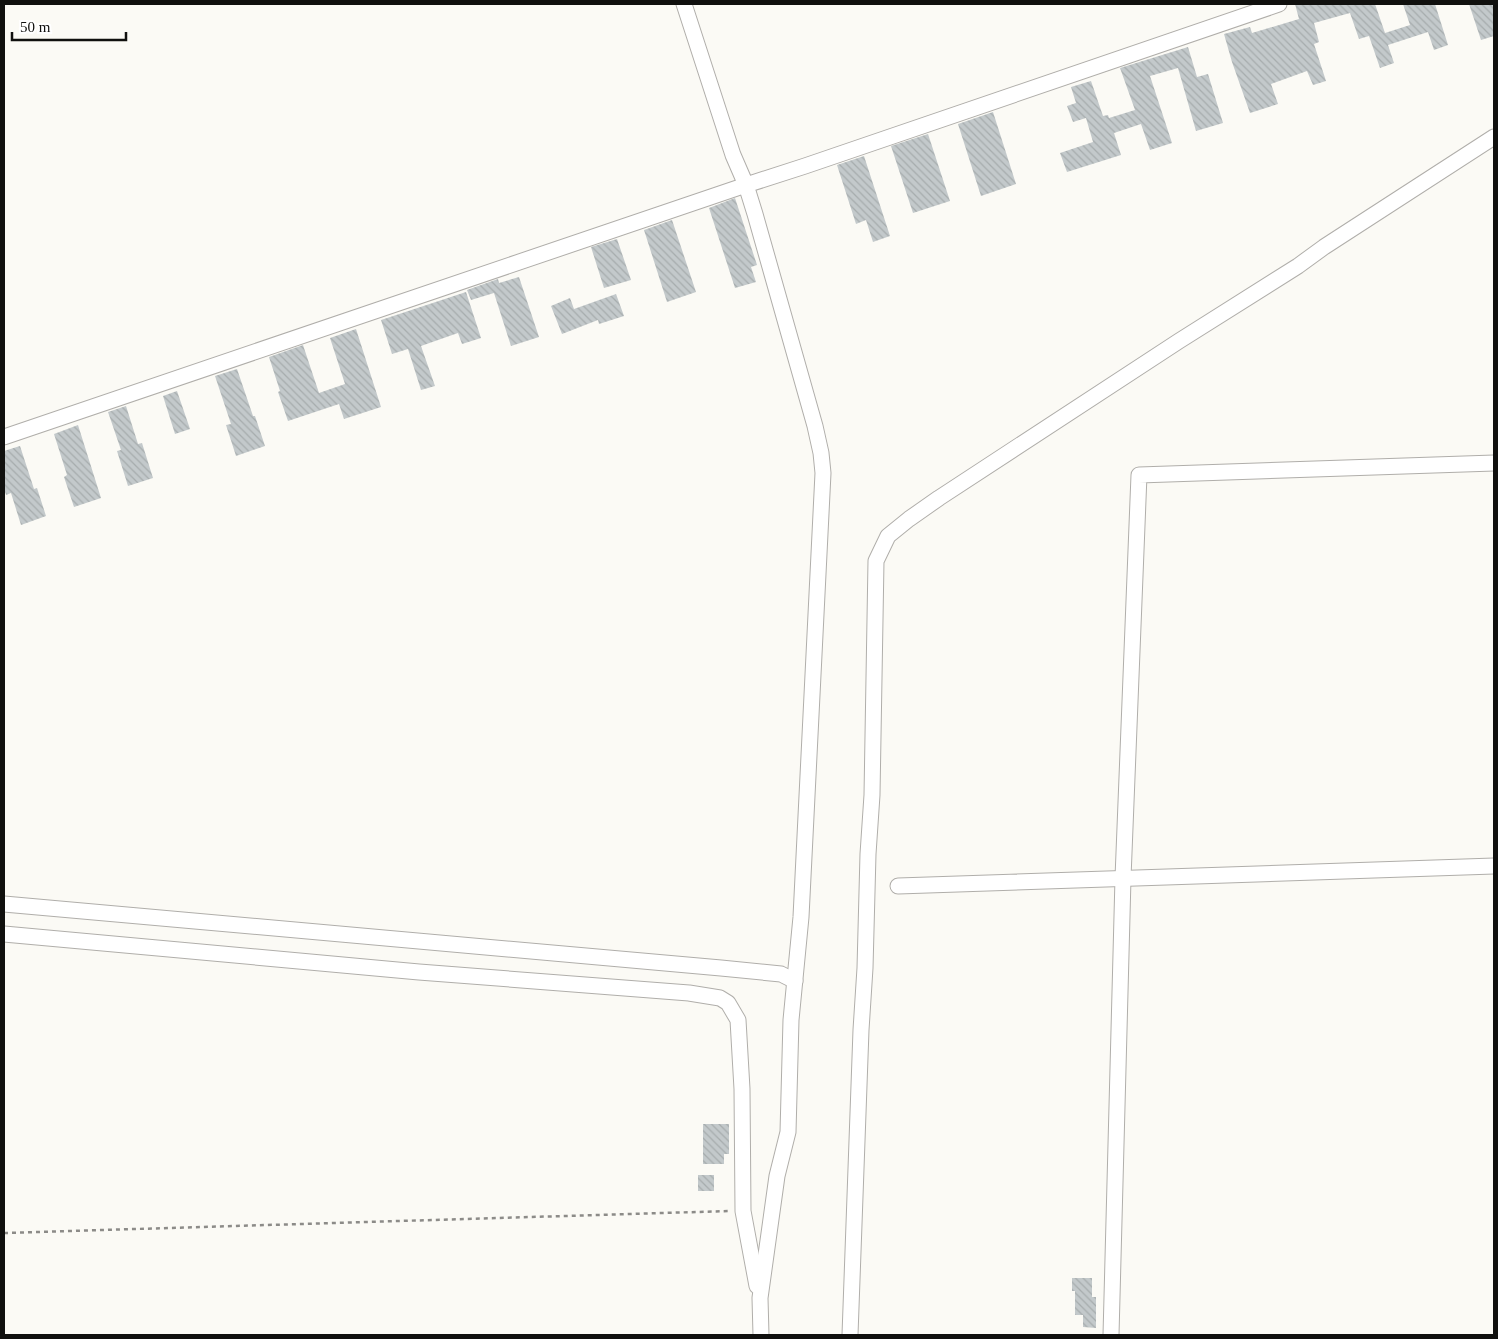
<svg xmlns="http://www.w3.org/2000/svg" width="1498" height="1339" font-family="Georgia,serif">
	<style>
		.building { fill: url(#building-back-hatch) }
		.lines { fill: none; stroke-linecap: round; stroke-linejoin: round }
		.minor-casing { stroke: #b0aeaa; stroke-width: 17 }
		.path { stroke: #8c8b88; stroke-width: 2.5; stroke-dasharray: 4 4; stroke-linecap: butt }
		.minor { stroke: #fff; stroke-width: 15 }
	</style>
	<defs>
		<pattern id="building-back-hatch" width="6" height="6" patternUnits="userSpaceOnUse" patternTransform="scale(1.25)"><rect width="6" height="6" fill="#c3c9cb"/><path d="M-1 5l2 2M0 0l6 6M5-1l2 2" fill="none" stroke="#a6acad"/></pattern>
	</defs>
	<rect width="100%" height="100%" fill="#fbfaf5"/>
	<g class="building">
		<path d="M1295 4H1375L1385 33 1410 25 1403 4H1435L1448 45 1434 50 1428 32 1388 45 1394 63 1380 68 1369 36 1359 39 1350 13 1314 23 1319 42 1314 44 1326 81 1313 85 1307 71 1271 84 1278 104 1250 113 1232 62 1224 34 1250 27 1252 33 1299 19Z"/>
		<path d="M1469 4H1494V36L1481 40Z"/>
		<path d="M1188 47 1197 77 1208 74 1223 123 1196 131 1178 68 1150 76 1172 143 1150 150 1141 124 1114 133 1121 155 1067 172 1060 153 1093 142 1086 118 1073 122 1067 106 1076 103 1071 87 1091 81 1103 116 1108 115 1109 118 1135 110 1120 68Z"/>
		<path d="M993 112 1016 184 981 196 958 124Z"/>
		<path d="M928 134 950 201 913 213 891 146Z"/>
		<path d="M864 156 890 236 873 242 866 220 856 224 837 165Z"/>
		<path d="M735 198 757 265 751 267 756 282 735 288 709 208Z"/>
		<path d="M672 220 696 292 667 302 644 230Z"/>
		<path d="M617 239 631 280 604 288 591 247Z"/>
		<path d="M519 277 539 337 511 346 494 293 471 300 467 290 498 279 499 283Z"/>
		<path d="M466 292 481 338 462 344 458 333 421 346 435 386 421 390 408 349 392 354 381 320Z"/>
		<path d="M616 294 624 316 599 324 598 320 562 334 551 306 570 298 574 309Z"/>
		<path d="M356 329 381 407 344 419 339 404 288 421 278 392 280 391 269 357 303 345 319 393 345 384 330 338Z"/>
		<path d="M237 369 253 416H255L265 446 236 456 226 425 231 424 215 376Z"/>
		<path d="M177 391 190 429 175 434 163 396Z"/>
		<path d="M126 406 138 444 142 443 153 478 128 486 117 451 121 450 108 412Z"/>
		<path d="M78 425 101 498 74 507 64 477 67 475 54 434Z"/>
		<path d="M20 446 34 489 37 488 46 516 21 525 11 493 6 495 4 488V451Z"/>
		<path d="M703 1124H729V1154H724V1164H703Z"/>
		<rect x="698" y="1175" width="16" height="16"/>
		<path d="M1072 1278H1092V1297H1096V1328L1083 1327V1315H1075V1291H1072Z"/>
	</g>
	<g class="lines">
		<g class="minor-casing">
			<g id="minor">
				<path d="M684 4 733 155 746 185 755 214 815 426 821 453 823 473 801 917 791 1020 788 1132 777 1176 760 1298 761 1335"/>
				<path d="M4 437 746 185 805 166 1279 4"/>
				<path d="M898 886 1494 866"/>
				<path d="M4 904 721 968 781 974 795 981"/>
				<path d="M4 934 419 972 689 993 720 998 728 1003 738 1020 742 1089 743 1211 757 1286"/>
				<path d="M850 1335 861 1030 865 968 868 854 872 795 876 561 888 536 909 519 939 498 1179 341 1298 266 1324 247 1494 137"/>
				<path d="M1111 1335 1123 878 1139 475 1494 463"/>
			</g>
		</g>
		<path class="path" d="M4 1233 729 1211"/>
		<use href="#minor" class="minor"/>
	</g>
	<rect width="1498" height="1339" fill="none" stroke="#10100e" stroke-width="10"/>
	<path d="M12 32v8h114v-8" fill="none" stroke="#10100e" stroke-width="2.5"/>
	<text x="20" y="32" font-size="15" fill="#10100e" stroke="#ffffff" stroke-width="4" paint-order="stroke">50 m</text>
</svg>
